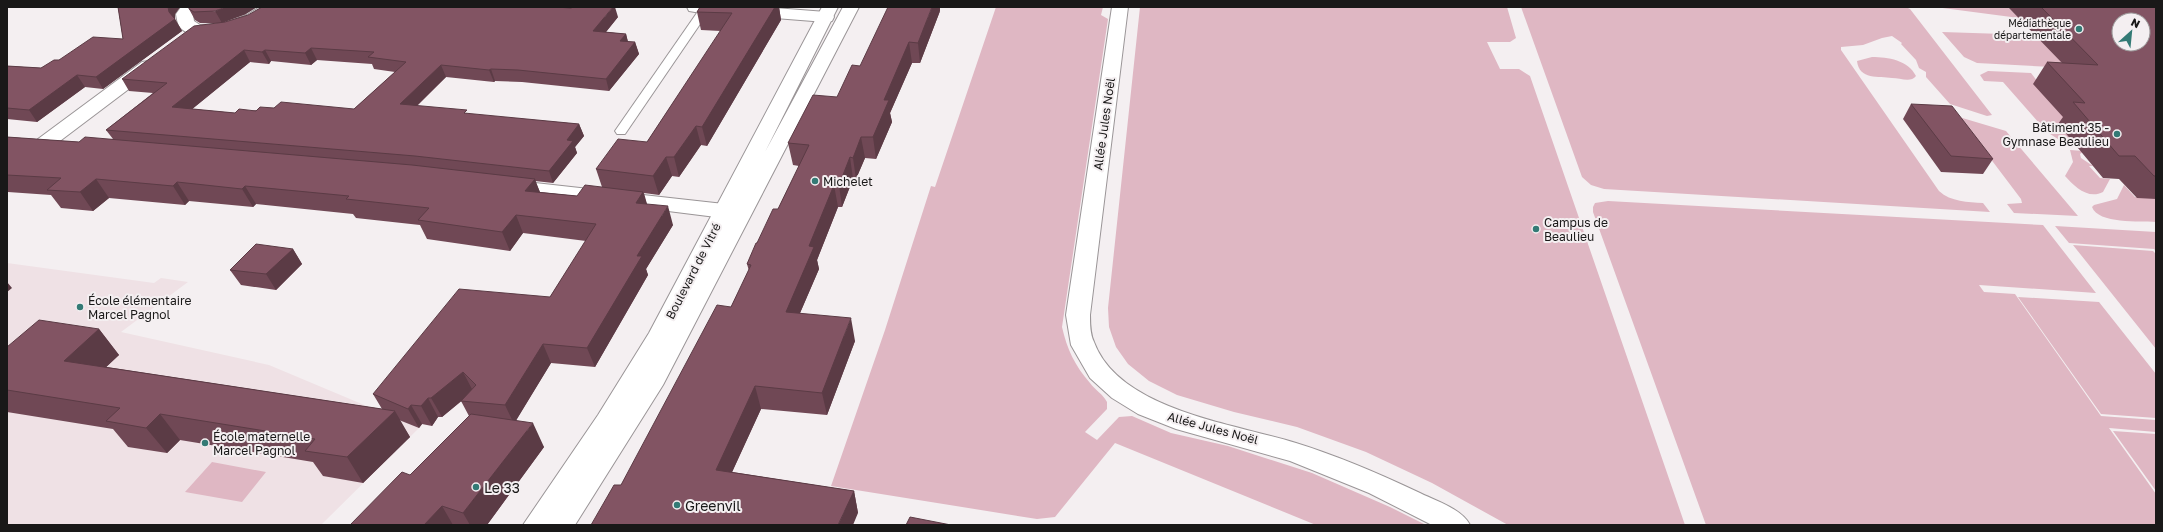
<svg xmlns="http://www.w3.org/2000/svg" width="2163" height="532" font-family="'Golos Text',sans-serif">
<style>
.built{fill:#efe1e5}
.green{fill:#dfb7c3}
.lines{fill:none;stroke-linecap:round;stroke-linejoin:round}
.lane-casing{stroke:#9a9597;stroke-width:2}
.street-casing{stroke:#9a9597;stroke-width:2}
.secondary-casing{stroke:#9a9597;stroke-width:2}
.lane{fill:#fff;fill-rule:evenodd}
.street{fill:#fff;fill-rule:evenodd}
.secondary{fill:#fff;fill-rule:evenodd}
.wall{fill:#704855;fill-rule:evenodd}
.shaded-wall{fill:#5b3b45}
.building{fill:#825463;stroke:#5b3b45;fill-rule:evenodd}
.poi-dot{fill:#337a75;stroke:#f4eff1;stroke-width:1.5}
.labels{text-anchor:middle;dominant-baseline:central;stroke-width:4;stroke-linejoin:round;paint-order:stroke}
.far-poi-label{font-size:10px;fill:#191818;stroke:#f4eff1;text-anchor:end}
.street-label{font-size:12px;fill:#191818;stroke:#f4eff1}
.poi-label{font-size:12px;fill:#191818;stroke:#f4eff1;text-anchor:start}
.near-poi-label{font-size:14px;fill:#191818;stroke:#f4eff1;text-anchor:start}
</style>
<rect width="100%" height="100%" fill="#f4eff1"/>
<!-- built -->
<path class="built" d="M7,263L154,283L161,278L188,282L121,332L269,365L419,428L321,525H7Z"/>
<!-- green -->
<path class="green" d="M996,7H1103L1101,15L1108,19L1062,327C1067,349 1075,366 1090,383C1095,390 1103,394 1107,402V409L1085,432L1097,440L1119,417L1132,416L1171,433L1228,446L1312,473L1390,507L1426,525H1316L1115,443L1055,517L1037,519L831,486L885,330L931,186L935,187Z
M1140,7H1507L1516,38L1510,42H1487L1500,69H1519L1530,76L1685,525H1508L1432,483L1366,452L1297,427L1234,412L1177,395L1149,381L1128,364L1116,347L1109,327L1108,308Z
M1521,7H1906L1910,9L1992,115L1987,116L1950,104L1926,77V72L1919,68L1916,60L1901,44L1902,43L1892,36L1882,38L1863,45L1841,47V50L1939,191C1951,202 1968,202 1983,203L1990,212L1604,189L1591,185L1582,177Z
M1935,7H2008L2019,18Z
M1942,32L2036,35L2148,72L1977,63L1964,57Z
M1872,57C1888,57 1908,60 1916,76C1911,83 1900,78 1892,78C1879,76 1859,80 1857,61Z
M1988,71L2031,73L2070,125L2073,142L2061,141L2047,132L2003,82L1984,81L1980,75Z
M1959,117L2006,131L2078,216L2014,213L2007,204L2022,203L2021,199Z
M2070,150L2084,151L2080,154L2081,158L2093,166H2089L2100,178L2110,179L2103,192C2088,200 2074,186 2065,176L2073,162Z
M2124,185L2135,197L2156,198V222C2140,221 2098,224 2092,207L2094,205L2117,199Z
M1608,201L2043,225L2096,293L1979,285L1984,292L2015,294L2101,416L2156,420V432L2109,428L2156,494V525H1706L1593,212V207L1595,203Z
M2055,226L2156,232V251L2154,249L2069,243Z
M2073,245L2153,251L2156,254V349Z
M2018,297L2099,302L2156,374V418L2101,414Z
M2113,431L2156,434V491Z
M212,462L266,472L242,502L185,492Z"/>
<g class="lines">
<!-- lane casing -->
<g class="lane-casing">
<path id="lane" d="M701,7L711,8L625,134H617L615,131Z"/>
</g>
<!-- street casing -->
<g class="street-casing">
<path id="street" d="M181,7H198L193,15L194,21L200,25L222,24L247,15L260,7H279C266,27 208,43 186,32C178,28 177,21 176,14Z
M687,7H761L826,12L832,13L834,17L832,21L826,22L695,12L689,11Z
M1112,7H1128L1090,315C1090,324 1090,334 1094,342C1119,410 1235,424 1296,443C1338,456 1380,474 1420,493C1436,501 1462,509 1470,525H1432L1369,493L1290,461L1176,429L1138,414L1112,398L1090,378L1071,345L1066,315Z
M148,61L154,62L157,66L154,70L52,147L45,149L38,147L35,143L38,139L142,62Z
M508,180L724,204L731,206L734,211L731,216L724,218L501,190L498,186L501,182Z"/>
</g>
<!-- secondary casing -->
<g class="secondary-casing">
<path id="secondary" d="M822,7H838L765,152L843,7H859L663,385L575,525H523L598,415L649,333Z"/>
</g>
<!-- lane -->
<use href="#lane" class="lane"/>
<!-- street -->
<use href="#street" class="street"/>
<!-- secondary -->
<use href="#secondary" class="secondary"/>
</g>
<!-- wall -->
<path class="wall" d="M118,7H180L175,14V19L182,31L103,89L85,87L37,122L7,119V66L41,68L59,60L123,39Z
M700,7H788V8L779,7L781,20L707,146L701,145L679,177L672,176L659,195L644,193L647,204L673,225L646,269L648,275L595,367L551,363L516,420L544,447L487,525H350L410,475L469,416L461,401L464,399L442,417H438L432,426L422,424L419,428L399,420L410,437L363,483L323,476L313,462L180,440L167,453L128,447L113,429L7,412V347L99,329L119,355L106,367L382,409L373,394L550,297L586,241L523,233L510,251L427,239L420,225L356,218L353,214L256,204L253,207L189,201L185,205L109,198L93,211L61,208L51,195L8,192L7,193V137L79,142L113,139L106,130L153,93L129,91L122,79L219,23H200L195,20L189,9L246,14L223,22L618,17L606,32L626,34L628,42H635L639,54L609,91L522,82L495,81L494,82L446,77L417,106L468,114L579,124L584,136L575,147L577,153L553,183L535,181L540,192L577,196L602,187L596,169L647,142L721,31L701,30L697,12ZM317,60L372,64L374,69L395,72L354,109L274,108L235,113L192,109L250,62L269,64L271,61L311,65Z
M2008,7H2156V199L2137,198L2119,179L2103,178L2058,124L2063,117L2033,84L2047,62L2062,63Z
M940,11L920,63H912L890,113L892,122L876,159L865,158L856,179H853L842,207H838L817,260L819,269L800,313L855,341L827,415L761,409L732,472L854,491L858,513L621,485L731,307L749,271L747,264L757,243L778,209L799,166L793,165L788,143L837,97L860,66Z
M1911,104L1993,159L1983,174L1941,172L1903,119Z
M293,249L302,264L276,290L241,285L230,270Z"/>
<!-- shaded-wall -->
<path class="shaded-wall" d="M168,7H180L175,14V19L182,31L103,89L96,77L169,12Z
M226,7H257L246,14L222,23L215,11Z
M613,7H615L618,17L597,43L593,31Z
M775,7H779L781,20L707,146L702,127Z
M932,7H940V11L920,63L918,43Z
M626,34L629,46L620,41Z
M635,42L639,54L609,91L606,79Z
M909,42L912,63L890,113L892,122L876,159L873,137L884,100Z
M311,48L317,60L311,65L305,53Z
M244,50L250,62L180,119L172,107Z
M265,50L271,61L269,64L262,52Z
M441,65L446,77L406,116L400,104Z
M491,69L495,81L494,82L489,70Z
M77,75L85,87L37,122L29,110Z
M579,124L584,136L575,147L577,153L553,183L549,171L567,140Z
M696,126L701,145L679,177L674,157Z
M861,137L865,158L856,179L853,158Z
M666,157L672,176L659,195L653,176Z
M850,157L853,179L842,207L839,185Z
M96,179L109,198L93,211L80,192Z
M535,179L542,198L525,191Z
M177,182L189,201L185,205L173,186Z
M834,185L838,207L817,260L819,269L791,334L786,312L809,246Z
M245,186L256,204L253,207L242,189Z
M643,192L649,211L636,203Z
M668,206L673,225L646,269L648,275L595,367L587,348L637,256Z
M516,215L523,233L510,251L502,232Z
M293,249L302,264L276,290L266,274Z
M7,282L12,288L7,292Z
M851,318L855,341L827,415L822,393Z
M99,329L119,355L86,386L64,361Z
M543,344L551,363L514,424L505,405Z
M463,372L473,391L442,417L431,398Z
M755,386L761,409L723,492L716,470Z
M428,398L438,417L432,426L421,406Z
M411,405L422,424L419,428L408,409Z
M395,411L410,437L363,483L347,457Z
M160,414L180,440L167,453L146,428Z
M533,423L544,447L487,525H470L463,513Z
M854,491L858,513L853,525H838Z
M442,506L453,525H424Z"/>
<!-- building -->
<path class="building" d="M118,7H168L169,12L175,19L96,77L77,75L29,110L7,108V66L41,68L54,60H59L93,37L123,39Z
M189,7H226L215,11L194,12L189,9Z
M262,7H555L571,8L573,7H613L593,31L626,34L620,41L635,42L606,79L518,70L491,69L489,70L441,65L400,104L467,110L464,113L579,124L567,140L573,141L549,171L415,156L106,130L167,83L122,79L194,26L225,22L248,15ZM311,48L374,52L368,57L406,62L354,109L281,102L274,108L260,107L256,111L239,109L235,113L172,107L244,50L262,52L265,50L305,53Z
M700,7H775L702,127L696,126L674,157H666L653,176L596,169L618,139L647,142L732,13L697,12Z
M888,7H932L918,43L909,42L884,100H889L873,137H861L853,158L850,157L839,185H834L809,246L814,247L786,312L851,318L822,393L755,386L716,470L854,491L838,525H591L614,485H621L717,305L731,307L751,265L747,264L756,243H757L773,209H778L809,145L788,143L813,95L837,97L852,65L860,66Z
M2041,7H2156V176H2154L2135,156H2119L2073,102L2085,103L2047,62L2098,65ZM2119,20H2143V44H2119Z
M1911,104L1952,106L1993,159L1951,156Z
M7,137L79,142L85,137L412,165L535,179L525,191L577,196L585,185L643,192L636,203L668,206L637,256H642L587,348L543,344L505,405L461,401L476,385L463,372L431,398H428L421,406L411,405L408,409L373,394L459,289L550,297L596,224L516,215L502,232L418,220L429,208L346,199L349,196L245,186L242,189L177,182L173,186L96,179L80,192L47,190L61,178L7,175Z
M256,244L293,249L266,274L230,270Z
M39,320L99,329L64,361L395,411L347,457L305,451L315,439L160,414L146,428L106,421L120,408L7,390V347Z
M471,414L533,423L463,513L442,506L424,525H350L402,472L410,475Z
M910,517L951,525H906Z"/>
<!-- markers -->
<g class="poi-dot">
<circle cx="2079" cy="29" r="4"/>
<circle cx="2117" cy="134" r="4"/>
<circle cx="815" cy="181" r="4"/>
<circle cx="1536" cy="229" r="4"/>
<circle cx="80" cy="307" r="4"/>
<circle cx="205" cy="443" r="4"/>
<circle cx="476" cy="487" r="4"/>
<circle cx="677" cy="505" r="4"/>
</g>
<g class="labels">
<!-- far-poi labels -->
<g class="far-poi-label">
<text x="2071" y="23">Médiathèque<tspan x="2071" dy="12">départementale</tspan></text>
</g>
<!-- street labels -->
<g class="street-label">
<text transform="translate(1104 124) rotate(-82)">Allée Jules Noël</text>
<text transform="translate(693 271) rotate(-63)">Boulevard de Vitré</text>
<text transform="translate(1213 428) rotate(15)">Allée Jules Noël</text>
</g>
<!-- poi labels -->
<g class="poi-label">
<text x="2109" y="127" text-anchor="end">Bâtiment 35 -<tspan x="2109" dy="14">Gymnase Beaulieu</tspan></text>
<text x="823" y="181">Michelet</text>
<text x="1544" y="222">Campus de<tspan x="1544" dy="14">Beaulieu</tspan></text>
<text x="88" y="300">École élémentaire<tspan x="88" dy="14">Marcel Pagnol</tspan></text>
<text x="213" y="436">École maternelle<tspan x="213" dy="14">Marcel Pagnol</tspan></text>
</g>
<!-- near-poi labels -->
<g class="near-poi-label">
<text x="484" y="487">Le 33</text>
<text x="685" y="505">Greenvil</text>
</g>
</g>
<!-- border -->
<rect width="2163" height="532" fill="none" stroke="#191818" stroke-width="16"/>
<!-- north arrow -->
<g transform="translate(2131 32) rotate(27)"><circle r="19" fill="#f4eff1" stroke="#9c999a"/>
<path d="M0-3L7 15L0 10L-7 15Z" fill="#337a75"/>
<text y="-6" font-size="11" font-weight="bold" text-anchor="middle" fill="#191818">N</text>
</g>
</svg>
